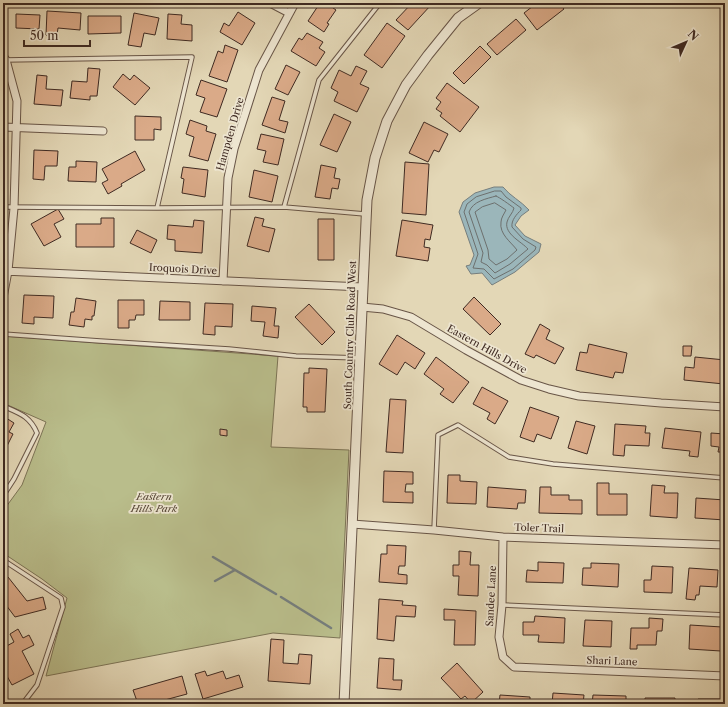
<svg xmlns="http://www.w3.org/2000/svg" width="728" height="707" font-family="'Libre Caslon Text',serif">
<style>
.green{fill:#b9bd8b;stroke:#7c7456}
.water{fill:#9bb6ba;stroke:#767e7d}
.lines{fill:none;stroke-linecap:round;stroke-linejoin:round}
.shore{stroke:#6d706e;stroke-width:1}
.stream{stroke:#767e7d;stroke-width:2.5}
.building{fill:#daaa88;stroke:#3f2a22}
.service-casing{stroke:#685547;stroke-width:5.5}
.minor-casing{stroke:#685547;stroke-width:9}
.tertiary-casing{stroke:#685547;stroke-width:11}
.service{stroke:#ede5d0;stroke-width:3.5}
.minor{stroke:#ede5d0;stroke-width:7}
.tertiary{stroke:#ede5d0;stroke-width:9}
.labels{text-anchor:middle;dominant-baseline:central;stroke-width:3.5;stroke-linejoin:round;paint-order:stroke}
.street-label{font-size:10px;fill:#3f2a22;stroke:#ede5d0}
.park-label{font-size:10px;font-style:italic;fill:#574737;stroke:#ede5d0}
</style>
<rect width="100%" height="100%" fill="#e3d7b6"/>
<filter id="stains"><feTurbulence type="fractalNoise" baseFrequency=".005" numOctaves="4"/><feColorMatrix values="0 0 0 0 .2 0 0 0 0 .09 0 0 0 0 .02 0 0 0 .5 -.17"/></filter>
<radialGradient id="worn" r=".72"><stop offset=".6" stop-color="#630" stop-opacity="0"/><stop offset="1" stop-color="#630" stop-opacity=".3"/></radialGradient>
<!-- green -->
<path class="green" d="M3,336L278,356L271,447L349,450L340,638L273,633L46,676L67,598L42,579L3,553V511L22,485L46,422L3,403Z"/>
<!-- water -->
<path class="water" d="M494,187H503C510,196 521,201 529,210L521,216L515,225L525,236L541,244L539,252L515,272L492,285L482,273L471,274L466,266L470,265L474,255L459,212L463,202L475,193Z"/>
<g class="lines">
<!-- shore -->
<path class="shore" d="M495,191H501L506,197L521,208V210C517,214 511,220 512,227L523,239L536,247L535,250L513,269L494,279L484,269L473,268L478,254L464,212L467,204L476,197Z
M496,196C499,197 510,205 514,208C513,213 508,217 507,222C504,234 522,242 528,249L510,264L495,273L487,265L481,262L483,253L469,212C473,201 486,199 496,196Z
M495,203L506,210C504,214 501,218 501,222C499,234 511,242 517,250L507,259L496,265L489,259L488,250L475,212L482,207Z"/>
<!-- stream -->
<path class="stream" d="M213,557L276,594
M215,581L235,570
M281,597L331,628"/>
</g>
<!-- building -->
<path class="building" d="M320,3H326L336,10L327,23L329,24L324,32L308,21Z
M412,3H430L431,5L408,30L396,20Z
M537,3H544L546,6L549,3H559L564,9L537,30L524,13Z
M47,11L81,13L80,30L58,28L57,35H46Z
M238,12L255,23L242,45L220,32L224,23L229,26Z
M134,13L159,18L155,35L144,33L141,47L128,45Z
M16,14L40,15L39,29L16,28Z
M168,14L182,15L181,24L192,25V41L167,39Z
M88,16H121V33L88,34Z
M516,19L526,30L497,55L487,44Z
M387,23L405,36L382,68L364,55Z
M307,33L323,42L319,48L325,52L316,66L291,51L299,38L302,40Z
M225,45L238,50L227,82L209,76L218,51L223,53Z
M480,46L491,57L464,84L453,73Z
M286,65L300,72L288,95L275,89Z
M356,66L367,71L360,84L369,88L357,112L334,101L338,92L331,88L339,70L351,76Z
M88,68L100,69L97,96H90V100L70,98L72,81L87,82Z
M123,74L130,80L134,75L150,88L135,105L113,87Z
M37,75L47,76L46,89L63,90L61,106L34,104Z
M201,80L227,89L217,117L200,112L205,98L196,95Z
M447,83L479,107L460,132L440,116L442,113L436,109L441,102L436,98Z
M272,97L285,101L279,120L288,122L285,133L262,125Z
M334,114L351,122L337,152L320,145Z
M135,116L161,117V130L154,129V140H135Z
M190,120L207,126L206,131L216,134L208,161L189,156L194,137L186,134Z
M424,122L448,134L439,152L434,150L428,162L409,153Z
M261,134L284,139L278,165L263,162L266,151L257,149Z
M34,150L58,151L57,166H45L44,180L33,179Z
M135,151L145,170L121,184L122,186L108,194L102,183L108,180L102,169Z
M76,161L97,162L96,182L68,181L69,167H76Z
M405,162L429,164L426,215L402,213Z
M321,165L336,168L334,178L340,179L338,189L332,188L330,199L315,197Z
M183,167L208,170L205,197L182,193L184,179L181,178Z
M254,170L278,176L272,202L249,197Z
M58,209L64,219L54,224L61,237L44,246L31,224Z
M255,217L264,219L262,226L275,229L269,252L247,246Z
M101,218H114V247H76V224H101Z
M318,219H334V260H318Z
M194,220L204,221L202,253L175,251V240L167,239L168,225L193,227Z
M402,220L433,225L430,240L425,239L424,247L430,248L428,261L396,256Z
M137,230L157,240L151,253L130,243Z
M24,295L54,296L53,318L34,317V324L22,323Z
M474,297L501,324L490,335L463,309Z
M76,298L96,301L94,316H92V320L85,319L84,327L69,325L71,312H74Z
M118,300H144V315H136L135,320H129V328H118Z
M160,301L190,302V320H159Z
M205,303L233,304L232,327L215,326V335L203,334Z
M309,304L335,332L322,345L295,317Z
M252,306L276,308L274,326H279L278,338L263,336L265,322L251,321Z
M540,324L550,330L546,339L564,348L555,364L536,355L534,358L525,354Z
M397,335L425,353L415,369L405,362L397,375L379,364Z
M589,344L627,353L623,373L615,372L613,378L576,370L580,352L587,353Z
M683,346H692L691,356H683Z
M436,357L469,382L453,403L440,394L444,389L424,374Z
M695,357L725,360L724,384L684,380L685,367L694,368Z
M309,368L327,369L325,412H307V407H303L304,373H309Z
M482,387L508,401L495,424L487,419L490,413L473,404Z
M390,399L406,400L403,453L386,452Z
M530,407L559,417L551,439L537,434L534,442L520,437Z
M3,416L14,423L9,432L13,434L7,446L4,444L3,445Z
M576,421L595,426L587,454L568,448Z
M615,424L646,426L645,433H650L649,446L625,445L624,456L613,455Z
M665,428L701,432L698,457L689,456L690,451L662,448Z
M220,429L227,430V436L220,435Z
M711,433L725,434V452H718L719,447L711,446Z
M384,471L413,472V484H406L405,492H413V503L383,502Z
M448,475H460V481L477,482L476,504L447,503Z
M597,483H609V494H627V515H597Z
M652,485L665,486L664,493H678L677,518L650,516Z
M488,487L526,490L525,503H518L517,509L487,507Z
M540,487H551V495H569V500H582V514L539,513Z
M696,498L725,500V520L695,518Z
M387,545L406,546L405,566H399L398,574L407,575V584L379,582L381,554H387Z
M459,551L471,552L470,565H479L478,596L458,595L459,576H453V565H459Z
M538,562L564,563L563,583L526,582L527,570L538,571Z
M591,563L619,564L618,587L582,585L583,568H591Z
M652,566L673,567L672,593L644,592V580H651Z
M689,568L718,570L717,587L700,586L699,595H696L695,600L686,599Z
M8,577L27,601L43,597L46,609L15,617L3,601V581Z
M379,599L403,601L402,605L416,606L415,617L396,616L394,641L377,639Z
M444,609L476,611L475,645H454L455,620H444Z
M535,616L565,618L564,643L538,642L539,635H523V622H534Z
M649,618L663,619L662,631H657L656,645H637V649H630L631,628H649Z
M585,620L612,621L611,647L583,646Z
M690,625L722,627L721,651L689,649Z
M18,629L23,638L29,635L34,645L22,651L34,674L12,685L3,669V648L14,642L10,634Z
M271,639L284,640L283,663L298,664L299,654L312,655L310,684L268,681Z
M379,658L394,659L393,680H402L401,690L377,688Z
M457,663L483,692L471,703L465,696L461,699L441,678Z
M205,671L207,676L223,671L226,679L239,675L243,687L203,699L195,674Z
M182,676L187,694L150,704H138L133,690Z
M553,693L584,695L583,704H547H552Z
M500,695L530,697V704H499Z
M593,695L626,696V704H592Z
M645,698H675V704H645Z
M698,699H725V704H698Z"/>
<g class="lines">
<!-- service casing -->
<g class="service-casing">
<path id="service" d="M5,60L192,57L157,208
M3,207L157,208L284,207L365,214
M284,207L319,80L380,3
M3,334L100,341L229,349L296,356L359,358
M3,406C19,413 30,416 37,433L14,479L3,496
M434,530L438,435L458,425L509,457L553,464L725,478
M3,560L61,598L63,607L37,685L24,702L18,704
M502,605L725,615"/>
</g>
<!-- minor casing -->
<g class="minor-casing">
<path id="minor" d="M270,3L289,13
M3,56L6,60L17,101L14,208L8,271L3,298
M3,127L103,131
M3,271L363,287
M223,281L228,178L234,149L259,70L295,3
M362,307L383,309L411,317L466,350L521,380L549,389L579,396L661,403L725,407
M352,524L434,530L503,537L725,545
M503,537L502,605L499,637L503,657L514,667L725,676"/>
</g>
<!-- tertiary casing -->
<g class="tertiary-casing">
<path id="tertiary" d="M344,704L367,200L375,158L387,121L406,85L428,55L458,18L479,3"/>
</g>
<!-- service -->
<use href="#service" class="service"/>
<!-- minor -->
<use href="#minor" class="minor"/>
<!-- tertiary -->
<use href="#tertiary" class="tertiary"/>
</g>
<g class="labels">
<!-- street labels -->
<g class="street-label">
<text transform="translate(230 134) rotate(-74)">Hampden Drive</text>
<text transform="translate(183 269) rotate(3)">Iroquois Drive</text>
<text transform="translate(350 335) rotate(-88)">South Country Club Road West</text>
<text transform="translate(487 349) rotate(29)">Eastern Hills Drive</text>
<text transform="translate(539 528) rotate(2)">Toler Trail</text>
<text transform="translate(491 596) rotate(-87)">Sandee Lane</text>
<text transform="translate(612 661) rotate(2)">Shari Lane</text>
</g>
<!-- park labels -->
<g class="park-label">
<text x="154" y="496">Eastern<tspan x="154" dy="12">Hills Park</tspan></text>
</g>
</g>
<!-- margin -->
<rect width="728" height="707" fill="none" stroke="#e3d7b6" stroke-width="16"/>
<rect x="4" y="4" width="720" height="699" fill="none" stroke="#3f2a22" stroke-width="2"/>
<rect x="8" y="8" width="712" height="691" fill="none" stroke="#3f2a22"/>
<!-- north arrow -->
<g transform="translate(686 42) rotate(46)" stroke="#ede5d0" stroke-width="3" paint-order="stroke">
<path d="M0-3L7 15L0 10L-7 15Z" fill="#3f2a22"/>
<text y="-6" font-size="11" font-weight="bold" text-anchor="middle" fill="#3f2a22">N</text>
</g>
<!-- scale -->
<path d="M24 40v6h66v-6" fill="none" stroke="#3f2a22" stroke-width="2"/>
<text x="30" y="40" font-size="12" fill="#3f2a22" stroke="#ede5d0" stroke-width="3" paint-order="stroke">50 m</text>
<rect width="100%" height="100%" filter="url(#stains)"/>
<rect width="100%" height="100%" fill="url(#worn)"/>
</svg>
